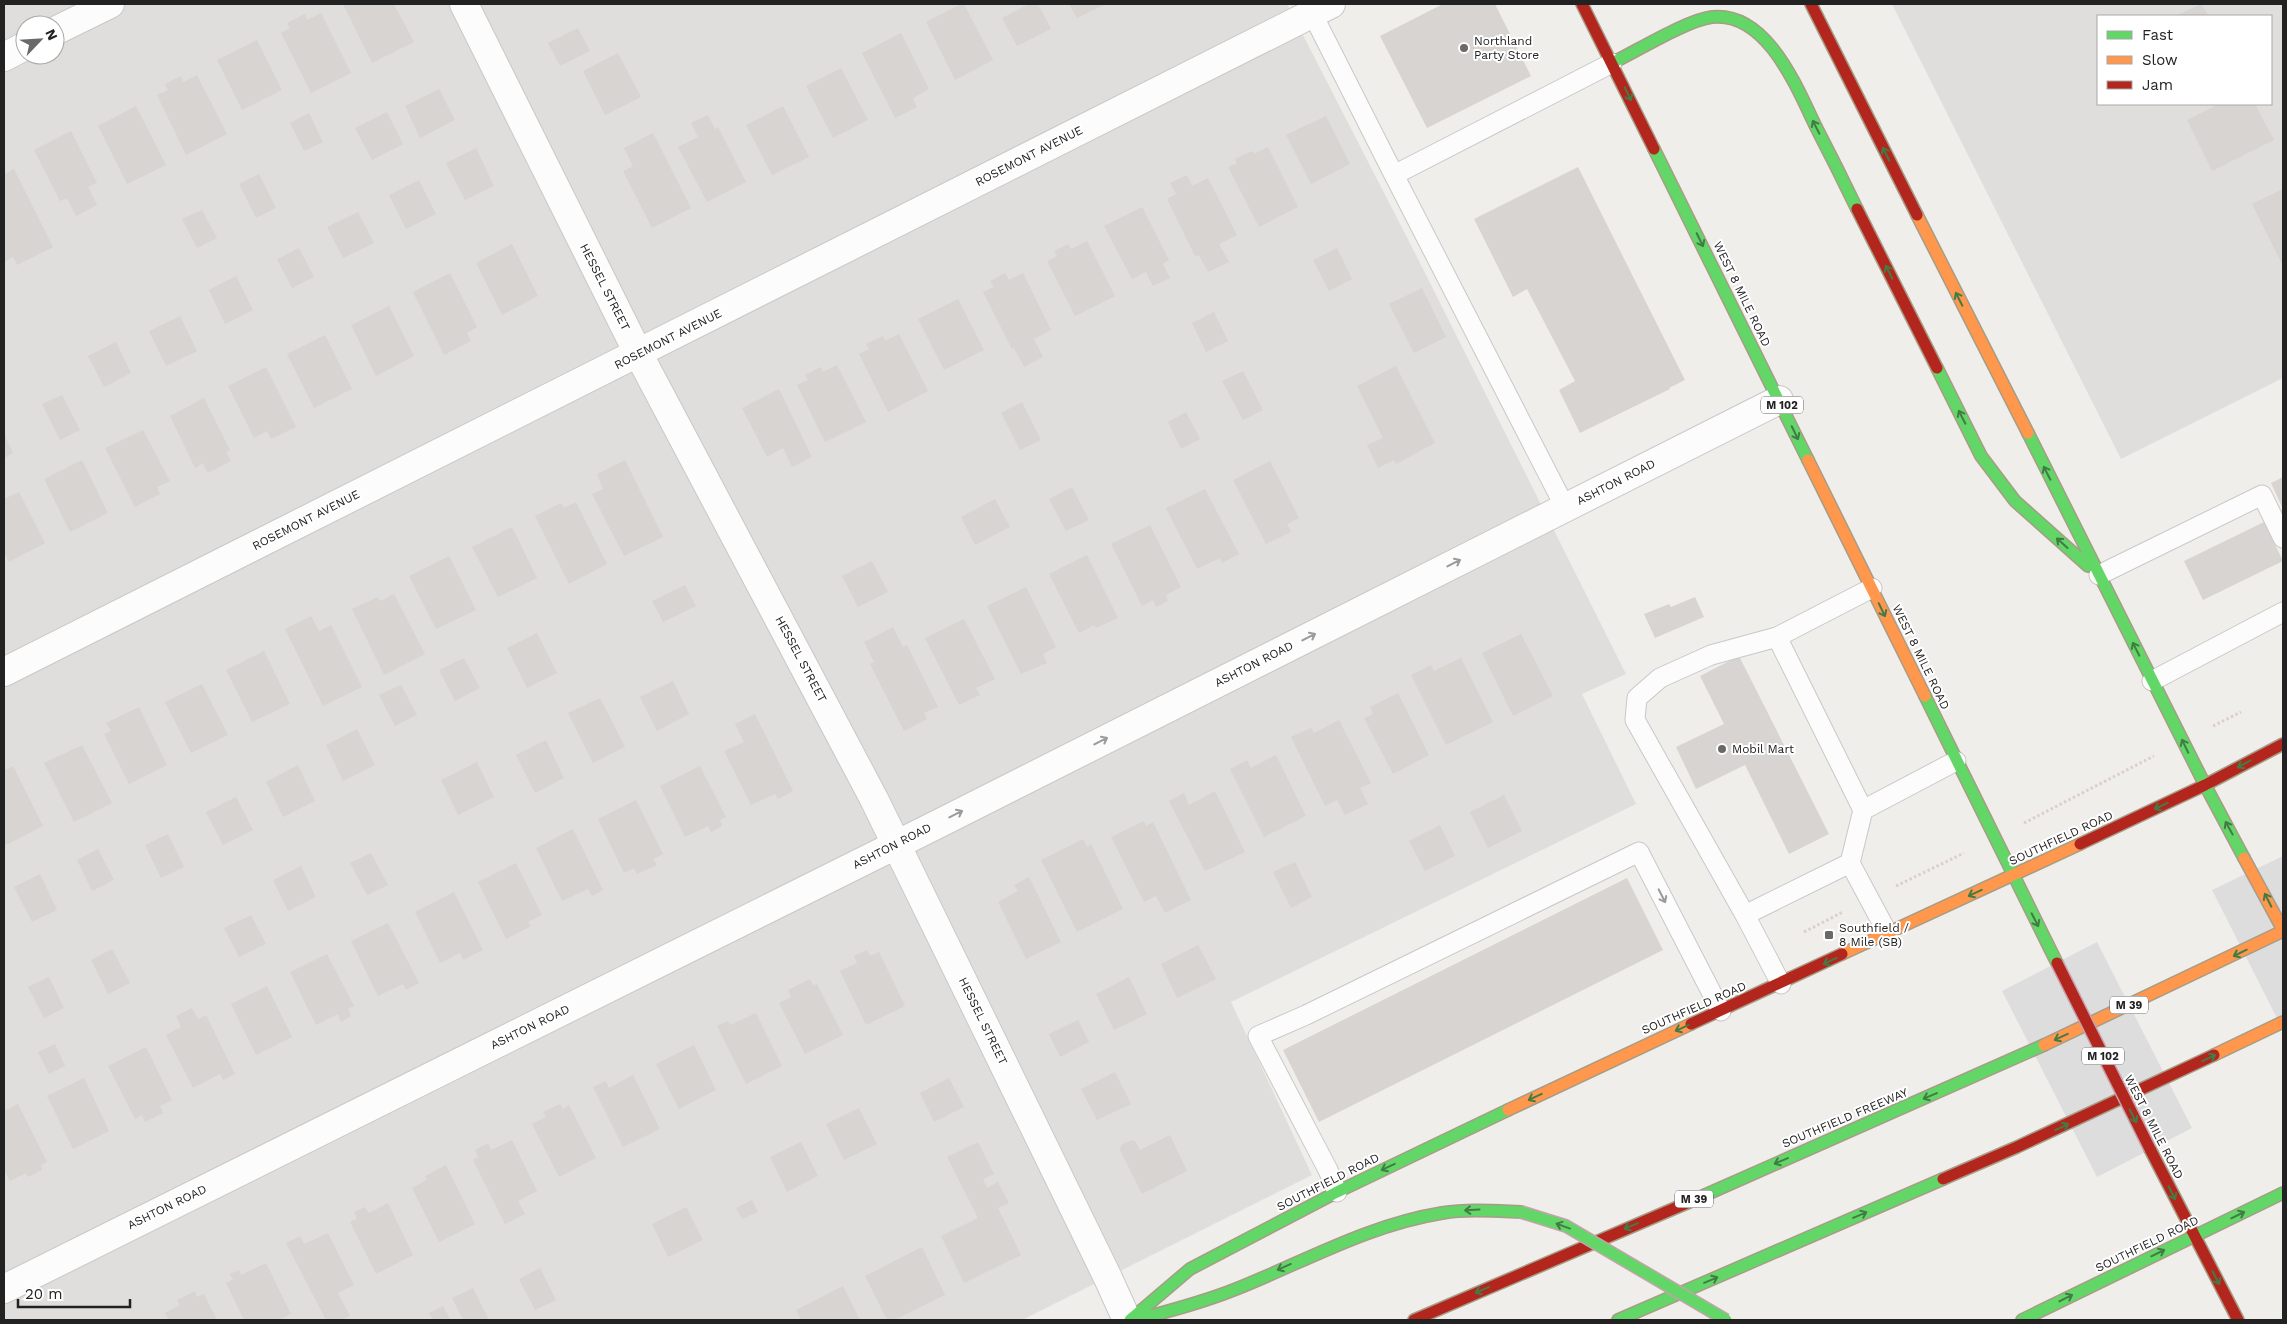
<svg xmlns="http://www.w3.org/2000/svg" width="2287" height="1324" font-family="'Work Sans',sans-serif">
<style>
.residential{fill:#dfdedc;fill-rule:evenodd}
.pier{fill:#dedddd}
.building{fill:#d7d4d2}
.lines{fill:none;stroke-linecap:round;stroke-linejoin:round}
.lane-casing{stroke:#c9c8c7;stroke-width:21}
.street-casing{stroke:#c9c8c7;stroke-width:30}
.fast-casing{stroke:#a79c86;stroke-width:14}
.slow-casing{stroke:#a79c86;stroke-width:14}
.jam-casing{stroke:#a79c86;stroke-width:14}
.path{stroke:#dccecd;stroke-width:3;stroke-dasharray:2.5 2.5;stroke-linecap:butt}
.lane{stroke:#fdfcfc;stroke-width:19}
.street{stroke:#fdfcfc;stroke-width:28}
.fast{stroke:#63d668;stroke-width:11}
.slow{stroke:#ff974d;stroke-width:11}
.jam{stroke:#b3261e;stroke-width:11}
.fast-bridge-casing{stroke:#c5a2ac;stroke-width:14;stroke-linecap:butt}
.jam-bridge-casing{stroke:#c5a2ac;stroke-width:14;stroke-linecap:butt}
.fast-bridge{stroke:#63d668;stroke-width:11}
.jam-bridge{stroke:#b3261e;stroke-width:11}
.oneway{stroke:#427c45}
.oneway2{stroke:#9a9a9a}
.poi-dot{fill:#6a6968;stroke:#fff;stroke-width:2}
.labels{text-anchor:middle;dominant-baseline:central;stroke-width:4;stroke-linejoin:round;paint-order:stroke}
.shield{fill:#fff;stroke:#646464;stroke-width:1}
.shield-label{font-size:11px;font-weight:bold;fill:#222}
.poi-label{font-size:12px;fill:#222;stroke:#fff;text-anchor:start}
.street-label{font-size:12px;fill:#222;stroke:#fff}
</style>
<rect width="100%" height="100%" fill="#f0eeeb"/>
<!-- residential -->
<path class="residential" d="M4,4H1287L1417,257L1626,674L1582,694L1636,804L1231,1002L1312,1175L1022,1320H4ZM25,25H55V55H25Z
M1892,4H2283V378L2121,459ZM2098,16H2271V104H2098Z"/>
<!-- pier -->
<path class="pier" d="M2283,856V1030L2212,890Z
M2097,942L2192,1128L2097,1177L2002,991Z"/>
<!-- building -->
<path class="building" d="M343,4H394L414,42L372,63Z
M961,4H964L993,60L955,80L926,22Z
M1029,4H1038L1051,29L1017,46L1002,18Z
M1069,4H1106L1077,18Z
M1443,4H1495L1531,76L1427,128L1380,36Z
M2201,4L2209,16H2176Z
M321,13L351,73L311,93L281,33L290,28L287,23L305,14L307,20Z
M578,28L590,51L560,66L548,43Z
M901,33L929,89L913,98L917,107L895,118L862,53Z
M257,40L282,90L242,110L217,60Z
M618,53L641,97L605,115L583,71Z
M841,68L868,120L833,138L806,86Z
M197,75L227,134L186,155L157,95L168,90L165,84L181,76L183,82Z
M439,89L455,120L420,138L405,106Z
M2219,104H2255L2274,140L2212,171L2187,120Z
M136,106L166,165L127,184L98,126Z
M783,106L809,157L772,175L746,125Z
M387,112L403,144L372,160L355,128Z
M309,113L323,142L304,151L290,123Z
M708,115L715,129L718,127L746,182L707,202L678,147L698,137L691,123Z
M1326,116L1350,164L1311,184L1286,135Z
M71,131L97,183L88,187L97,205L76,216L67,198L60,201L34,150Z
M653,133L691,208L652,228L623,171L633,166L624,148Z
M1268,147L1298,207L1259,227L1228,167L1237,163L1235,159L1252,151L1254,154Z
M476,148L494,186L465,200L446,163Z
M1578,167L1685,380L1669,388L1670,389L1580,433L1559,390L1575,381L1527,289L1513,297L1474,219Z
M14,169L53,247L17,265L13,257L4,262V174Z
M259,174L276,208L256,218L239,184Z
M1187,175L1192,186L1208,178L1237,235L1219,244L1229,262L1208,272L1199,255L1195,256L1167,199L1176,194L1170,183Z
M419,180L436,214L406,229L389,195Z
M2283,189V266L2252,204Z
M1142,207L1169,260L1163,264L1170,278L1153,286L1146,272L1132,279L1104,226Z
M202,210L217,238L197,248L182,219Z
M358,212L374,243L343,258L327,227Z
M1087,241L1115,296L1075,316L1047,261L1057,256L1054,251L1068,244L1071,249Z
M512,244L538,296L502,315L476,263Z
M299,248L314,277L292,288L277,259Z
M1337,248L1352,279L1329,291L1313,260Z
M450,273L477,327L467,333L471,341L444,355L413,292Z
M1005,273L1009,280L1023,273L1051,330L1034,339L1043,357L1024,367L1014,348L1012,349L983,292L994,287L990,281Z
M236,276L253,310L225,324L209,290Z
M1422,288L1446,337L1414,353L1389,304Z
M958,299L984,350L944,370L918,319Z
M389,306L414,356L376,376L351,325Z
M1214,312L1228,341L1206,352L1192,323Z
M180,316L197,351L166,366L149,331Z
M899,334L928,391L888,412L859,354L869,349L866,344L883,336L885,341Z
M325,335L352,389L314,408L287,354Z
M116,342L131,373L104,387L88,356Z
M837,365L866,422L825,442L797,385L808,380L805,375L821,367L823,372Z
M1396,366L1435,443L1396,464L1394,460L1378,468L1367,445L1383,438L1357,386Z
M266,367L296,427L271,439L267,431L254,438L228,386Z
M1243,371L1263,410L1243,420L1222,381Z
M779,389L812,457L792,467L783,448L767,457L742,408Z
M62,395L80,430L60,440L42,404Z
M204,398L230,450L226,452L231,461L208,473L203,463L195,468L170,416Z
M1022,402L1041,440L1020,450L1001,413Z
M1186,412L1200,439L1181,449L1168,422Z
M143,430L170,481L157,487L160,494L135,507L105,448Z
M4,434L13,453L4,458Z
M82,460L108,513L70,532L44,479Z
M625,460L663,537L624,556L592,494L603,489L597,474Z
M1270,461L1299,518L1287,524L1291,532L1266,544L1233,480Z
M2283,477V509L2271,483Z
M1072,487L1089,520L1066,531L1049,499Z
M1205,489L1239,554L1222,563L1220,558L1197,569L1166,508Z
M19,492L45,543L9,562L4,552V499Z
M995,499L1010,527L975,545L961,517Z
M576,502L607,564L569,584L535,516L561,503L564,508Z
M2264,522L2283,561L2203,600L2184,561Z
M1150,525L1181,587L1166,595L1168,601L1156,607L1153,600L1142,606L1111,544Z
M512,527L537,578L498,597L472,547Z
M1087,555L1118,618L1096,628L1094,625L1079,633L1049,574Z
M449,556L476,610L436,629L409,576Z
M872,561L888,592L858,607L842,576Z
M685,585L696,606L663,622L652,601Z
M1026,587L1056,647L1043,654L1047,663L1021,674L987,606Z
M394,594L425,654L384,675L352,609L378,597L380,601Z
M1695,597L1704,617L1655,638L1644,614L1669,604L1671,607Z
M311,616L319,631L331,625L362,687L323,706L285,629Z
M964,619L995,679L976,688L980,695L959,705L925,638Z
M893,627L903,647L907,645L938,707L924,713L927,719L904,731L870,664L874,662L864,642Z
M537,633L557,673L527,688L507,648Z
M1521,634L1553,696L1513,716L1482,653Z
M264,651L290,704L252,722L226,670Z
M1739,656L1829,834L1789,854L1745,765L1696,789L1676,747L1724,724L1700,676Z
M464,658L480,688L455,701L439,670Z
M1461,658L1493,722L1446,745L1411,675L1431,665L1434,671Z
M673,681L689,714L657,731L640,697Z
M202,684L228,735L191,753L165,702Z
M401,685L417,715L395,726L379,695Z
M1398,693L1429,755L1393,774L1364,718L1373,714L1370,707Z
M600,698L625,747L593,763L568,713Z
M139,707L167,765L129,784L104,734L111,731L106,723Z
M755,714L793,791L778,799L775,794L751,805L724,751L744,742L735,724Z
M1339,720L1371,783L1360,788L1368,804L1345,815L1337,800L1325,806L1291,737L1311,728L1314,733Z
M357,729L375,765L343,781L326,745Z
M546,740L564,778L535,793L516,755Z
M82,745L112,803L74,822L44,763Z
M1276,755L1306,816L1264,837L1230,769L1247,760L1251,768Z
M477,762L494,797L458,815L441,780Z
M298,765L315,801L283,817L266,782Z
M13,766L43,826L6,845L4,841V771Z
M700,766L726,817L720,820L722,826L711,832L708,826L685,837L660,786Z
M1215,791L1245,852L1205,871L1169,801L1184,793L1189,805Z
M1504,795L1522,831L1488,848L1470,812Z
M236,797L253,830L223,845L206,812Z
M636,800L663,854L653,859L657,865L637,874L634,868L624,873L598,819Z
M1144,821L1146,826L1153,822L1191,900L1165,913L1156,896L1144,902L1111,837Z
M1440,825L1455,856L1425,871L1409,841Z
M573,829L603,890L592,896L588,889L562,901L536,848Z
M168,834L184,867L161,878L145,845Z
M1083,839L1087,847L1091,844L1123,909L1077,932L1041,860Z
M98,849L114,880L92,891L77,860Z
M371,853L388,885L367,895L350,863Z
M1295,862L1312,897L1291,908L1273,872Z
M516,863L542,915L528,922L531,926L506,939L478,882Z
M301,866L316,897L288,911L273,880Z
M40,874L57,910L32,922L14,887Z
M1029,877L1061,942L1026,959L998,902L1018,891L1014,885Z
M1627,878L1663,950L1319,1122L1283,1050Z
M454,892L483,950L463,960L460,953L440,963L415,912Z
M251,915L266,944L239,957L224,928Z
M388,923L419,983L406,990L403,984L378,996L351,941Z
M1198,945L1216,979L1177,998L1161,964Z
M112,949L130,983L108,994L91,960Z
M867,950L870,956L879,952L905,1006L866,1025L840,971L857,963L854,956Z
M327,954L354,1006L348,1009L351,1016L341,1022L338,1014L316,1025L290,972Z
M49,977L64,1008L44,1018L28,987Z
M1129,977L1147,1014L1114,1030L1096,994Z
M810,979L813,985L817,984L843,1035L805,1054L779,1003L791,997L788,990Z
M267,986L292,1037L256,1055L231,1004Z
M192,1008L198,1019L206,1015L235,1074L223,1080L220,1074L193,1088L166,1035L181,1027L176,1016Z
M756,1013L782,1066L746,1084L717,1026L728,1021L730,1025Z
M1078,1020L1089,1042L1060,1057L1049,1034Z
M55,1044L65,1066L49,1074L38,1052Z
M694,1045L716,1090L679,1109L656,1064Z
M146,1047L172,1100L160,1106L163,1113L145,1122L142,1115L135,1119L108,1066Z
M1115,1072L1131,1104L1097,1120L1081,1089Z
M633,1075L660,1129L623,1147L593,1087L606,1081L609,1088Z
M84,1078L109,1131L73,1149L47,1096Z
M949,1078L964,1107L934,1122L920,1093Z
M18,1104L47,1162L41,1165L42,1170L28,1177L26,1173L10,1181L4,1169V1111Z
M560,1104L563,1109L569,1105L596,1158L559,1177L532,1124L546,1117L543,1112Z
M859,1108L877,1144L844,1160L826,1124Z
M1170,1135L1187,1171L1142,1194L1120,1150L1121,1145L1132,1140L1136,1142L1140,1150Z
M512,1140L537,1191L518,1201L525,1214L505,1224L473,1160L478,1157L475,1150L488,1143L491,1150Z
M801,1142L818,1176L787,1192L770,1157Z
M978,1142L994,1174L983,1179L987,1188L998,1182L1009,1203L998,1208L1021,1255L964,1283L941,1236L978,1218L947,1157Z
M446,1165L475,1224L439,1242L412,1188L427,1180L425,1176Z
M752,1200L758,1212L742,1219L736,1208Z
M388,1203L413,1255L376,1274L350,1222L357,1219L354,1212L365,1207L369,1213Z
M686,1207L703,1240L668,1257L652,1224Z
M328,1233L354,1285L338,1293L350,1316L342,1320H326L286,1243L300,1236L304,1244Z
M922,1247L945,1295L894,1320H887L865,1276Z
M266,1263L291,1314L278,1320H244L226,1283L233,1279L230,1274L239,1270L241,1275Z
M540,1268L556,1300L535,1310L519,1279Z
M843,1286L860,1320H801L796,1310Z
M473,1288L489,1320H463L452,1298Z
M195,1291L197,1297L204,1294L217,1320H169L165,1313L180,1305L177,1300Z
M443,1306L450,1319L433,1320L429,1313Z"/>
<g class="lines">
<!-- lane casing -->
<g class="lane-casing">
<path id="lane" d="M1312,13L1394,175L1612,63
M1394,175L1565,507
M2099,575L2262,495L2283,538
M1872,588L1777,637L1863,810L1956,761
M2152,681L2283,612
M1863,810L1850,863L1888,934
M1745,915L1635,720L1637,698L1660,678L1711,655L1777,637
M1781,984L1745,915L1850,863
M1337,1192L1328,1170L1258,1036L1306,1015L1639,852L1721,1011"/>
</g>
<!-- street casing -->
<g class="street-casing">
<path id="street" d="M464,4L638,353L874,799L1108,1278L1127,1320
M55,31L110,4
M4,57L25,46
M4,672L1331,4
M4,1289L934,826L1779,400"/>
</g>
<!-- fast casing -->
<g class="fast-casing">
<path id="fast" d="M1612,63C1637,51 1687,20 1712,17C1767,11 1797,88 1816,127C1830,154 1844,182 1857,209
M1654,149L1808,460
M1937,368L1981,456L2015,501L2088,566
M2028,433L2205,785L2244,858
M1925,696L2057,963
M1687,1203L2044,1045
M1130,1320L1190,1269L1337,1192L1508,1110
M1135,1320C1169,1311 1204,1302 1236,1289C1304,1262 1368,1225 1442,1213C1468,1209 1495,1211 1521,1212
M1618,1320L1943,1179
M2022,1320L2283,1193"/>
</g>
<!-- slow casing -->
<g class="slow-casing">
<path id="slow" d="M1917,215L2028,433
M1808,460L1925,696
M2244,858L2283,930
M1842,954L2080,844
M2044,1045L2283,931
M2214,1055L2283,1022
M1508,1110L1691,1024"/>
</g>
<!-- jam casing -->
<g class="jam-casing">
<path id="jam" d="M1582,4L1654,149
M1811,4L1917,215
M1857,209L1937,368
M2080,844L2205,785L2283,744
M1691,1024L1842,954
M2150,1149L2238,1320
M1943,1179L2017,1147L2214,1055
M1414,1320L1687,1203"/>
</g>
<!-- path -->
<path class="path" d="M2213,726L2241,712
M2024,823L2154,756
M1896,886L1964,853
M1804,932L1843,912"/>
<!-- lane -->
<use href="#lane" class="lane"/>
<!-- street -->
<use href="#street" class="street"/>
<!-- fast -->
<use href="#fast" class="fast"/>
<!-- slow -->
<use href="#slow" class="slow"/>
<!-- jam -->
<use href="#jam" class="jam"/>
<!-- fast-bridge casing -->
<g class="fast-bridge-casing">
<path id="fast-bridge" d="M1521,1212L1566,1226L1726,1320"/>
</g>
<!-- jam-bridge casing -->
<g class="jam-bridge-casing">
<path id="jam-bridge" d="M2057,963L2150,1149"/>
</g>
<!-- fast-bridge -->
<use href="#fast-bridge" class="fast-bridge"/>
<!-- jam-bridge -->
<use href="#jam-bridge" class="jam-bridge"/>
</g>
<!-- one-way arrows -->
<defs><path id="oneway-shaft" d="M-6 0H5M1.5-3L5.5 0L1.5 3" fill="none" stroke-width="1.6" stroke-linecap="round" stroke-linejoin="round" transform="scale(1.25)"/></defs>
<g class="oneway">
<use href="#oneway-shaft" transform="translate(1628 94) rotate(64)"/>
<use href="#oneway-shaft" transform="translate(1816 127) rotate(-117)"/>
<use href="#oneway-shaft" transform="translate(1886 154) rotate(-117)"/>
<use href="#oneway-shaft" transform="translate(1700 240) rotate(64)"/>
<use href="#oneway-shaft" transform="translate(1889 272) rotate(-117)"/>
<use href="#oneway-shaft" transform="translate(1959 299) rotate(-117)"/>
<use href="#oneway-shaft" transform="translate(1962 417) rotate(-117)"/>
<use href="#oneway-shaft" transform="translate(1795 433) rotate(64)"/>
<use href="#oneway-shaft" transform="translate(2047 473) rotate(-117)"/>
<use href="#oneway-shaft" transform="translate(2062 543) rotate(-138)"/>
<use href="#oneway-shaft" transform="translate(1882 610) rotate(64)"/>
<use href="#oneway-shaft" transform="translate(2136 649) rotate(-117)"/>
<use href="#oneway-shaft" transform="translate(2185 746) rotate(-116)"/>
<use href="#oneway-shaft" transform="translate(2244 764) rotate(152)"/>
<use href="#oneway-shaft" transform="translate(2161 806) rotate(154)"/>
<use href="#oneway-shaft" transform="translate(2229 828) rotate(-119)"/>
<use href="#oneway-shaft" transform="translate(1975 893) rotate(155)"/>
<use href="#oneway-shaft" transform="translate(2268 900) rotate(-117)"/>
<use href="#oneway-shaft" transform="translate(2035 920) rotate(63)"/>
<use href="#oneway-shaft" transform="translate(2240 953) rotate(154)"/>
<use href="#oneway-shaft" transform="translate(1830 961) rotate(155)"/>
<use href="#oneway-shaft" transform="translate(1682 1028) rotate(156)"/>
<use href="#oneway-shaft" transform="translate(2061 1037) rotate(155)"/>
<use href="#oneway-shaft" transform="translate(2209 1058) rotate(-25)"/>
<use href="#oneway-shaft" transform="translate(1930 1096) rotate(157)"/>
<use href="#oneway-shaft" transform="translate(1535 1097) rotate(155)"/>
<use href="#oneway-shaft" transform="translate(2133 1116) rotate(63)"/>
<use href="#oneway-shaft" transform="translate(2062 1127) rotate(-25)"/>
<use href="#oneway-shaft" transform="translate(1781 1161) rotate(157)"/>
<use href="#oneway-shaft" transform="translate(1388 1167) rotate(155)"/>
<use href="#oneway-shaft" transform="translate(2172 1193) rotate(63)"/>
<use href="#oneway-shaft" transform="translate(1472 1210) rotate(177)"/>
<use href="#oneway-shaft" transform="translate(1860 1215) rotate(-23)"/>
<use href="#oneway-shaft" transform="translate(2238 1215) rotate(-26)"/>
<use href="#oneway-shaft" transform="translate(1563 1226) rotate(-160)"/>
<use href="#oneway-shaft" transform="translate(1631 1226) rotate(157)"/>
<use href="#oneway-shaft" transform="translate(2158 1253) rotate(-26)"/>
<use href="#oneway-shaft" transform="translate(1284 1267) rotate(156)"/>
<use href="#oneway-shaft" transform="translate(2216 1278) rotate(63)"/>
<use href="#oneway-shaft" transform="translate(1711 1280) rotate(-23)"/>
<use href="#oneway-shaft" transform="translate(1482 1290) rotate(157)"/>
<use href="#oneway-shaft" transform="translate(2066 1298) rotate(-27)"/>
</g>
<g class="oneway2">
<use href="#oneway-shaft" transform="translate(1454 563) rotate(-27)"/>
<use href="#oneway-shaft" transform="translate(1309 637) rotate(-27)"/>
<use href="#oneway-shaft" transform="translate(1101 741) rotate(-27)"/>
<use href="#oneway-shaft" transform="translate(956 814) rotate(-27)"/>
<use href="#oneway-shaft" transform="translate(1662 896) rotate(63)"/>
</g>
<!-- markers -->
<g class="poi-dot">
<circle cx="1464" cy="48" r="5"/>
<circle cx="1722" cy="749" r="5"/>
<rect x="1824" y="930" width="10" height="10" rx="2.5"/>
</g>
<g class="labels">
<!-- shield labels -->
<g class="shield">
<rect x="1761" y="396.5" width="42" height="17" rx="4"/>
<rect x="2110" y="996.5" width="38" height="17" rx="4"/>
<rect x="2082" y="1047.5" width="42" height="17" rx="4"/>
<rect x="1675" y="1190.5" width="38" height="17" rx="4"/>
</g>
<g class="shield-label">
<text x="1782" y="405">M 102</text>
<text x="2129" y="1005">M 39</text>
<text x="2103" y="1056">M 102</text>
<text x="1694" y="1199">M 39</text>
</g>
<!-- poi labels -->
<g class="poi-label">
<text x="1474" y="41">Northland<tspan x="1474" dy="14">Party Store</tspan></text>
<text x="1732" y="749">Mobil Mart</text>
<text x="1839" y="928">Southfield /<tspan x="1839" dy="14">8 Mile (SB)</tspan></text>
</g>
<!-- street labels -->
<g class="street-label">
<text transform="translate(1029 156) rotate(-27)">ROSEMONT AVENUE</text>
<text transform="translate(605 287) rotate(63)">HESSEL STREET</text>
<text transform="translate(1742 294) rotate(64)">WEST 8 MILE ROAD</text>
<text transform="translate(668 339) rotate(-27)">ROSEMONT AVENUE</text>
<text transform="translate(1616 482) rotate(-27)">ASHTON ROAD</text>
<text transform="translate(306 520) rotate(-27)">ROSEMONT AVENUE</text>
<text transform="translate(1921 657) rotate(64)">WEST 8 MILE ROAD</text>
<text transform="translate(801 659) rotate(62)">HESSEL STREET</text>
<text transform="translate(1254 664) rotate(-27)">ASHTON ROAD</text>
<text transform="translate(2061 838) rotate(-25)">SOUTHFIELD ROAD</text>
<text transform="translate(892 846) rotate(-27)">ASHTON ROAD</text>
<text transform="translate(1694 1008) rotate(-24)">SOUTHFIELD ROAD</text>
<text transform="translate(983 1021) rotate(64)">HESSEL STREET</text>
<text transform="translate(530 1027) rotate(-26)">ASHTON ROAD</text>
<text transform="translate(1845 1118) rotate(-23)">SOUTHFIELD FREEWAY</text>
<text transform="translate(2154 1127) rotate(63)">WEST 8 MILE ROAD</text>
<text transform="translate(1328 1182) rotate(-27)">SOUTHFIELD ROAD</text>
<text transform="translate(167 1207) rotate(-26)">ASHTON ROAD</text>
<text transform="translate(2147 1244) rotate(-26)">SOUTHFIELD ROAD</text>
</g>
</g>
<!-- border -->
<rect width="2287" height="1324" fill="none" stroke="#222222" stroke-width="10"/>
<!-- legend -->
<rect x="2097" y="15" width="175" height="90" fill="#ffffff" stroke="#a7a7a7"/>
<rect x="2107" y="31" width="25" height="8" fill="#63d668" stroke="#a7a7a7"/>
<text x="2142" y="40" font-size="15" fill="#222222">Fast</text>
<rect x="2107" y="56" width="25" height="8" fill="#ff974d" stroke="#a7a7a7"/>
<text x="2142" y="65" font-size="15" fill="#222222">Slow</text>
<rect x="2107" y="81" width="25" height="8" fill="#b3261e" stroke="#a7a7a7"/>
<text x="2142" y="90" font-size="15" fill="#222222">Jam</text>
<!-- north arrow -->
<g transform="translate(40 40) rotate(65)"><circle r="24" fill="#ffffff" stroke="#a7a7a7"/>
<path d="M0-4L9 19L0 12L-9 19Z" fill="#6a6968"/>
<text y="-8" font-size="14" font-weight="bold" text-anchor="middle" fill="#222222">N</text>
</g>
<!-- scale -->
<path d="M18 1299v8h112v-8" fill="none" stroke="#222222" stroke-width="2.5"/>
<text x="25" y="1299" font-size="15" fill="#222222" stroke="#ffffff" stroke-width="4" paint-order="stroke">20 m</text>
</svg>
